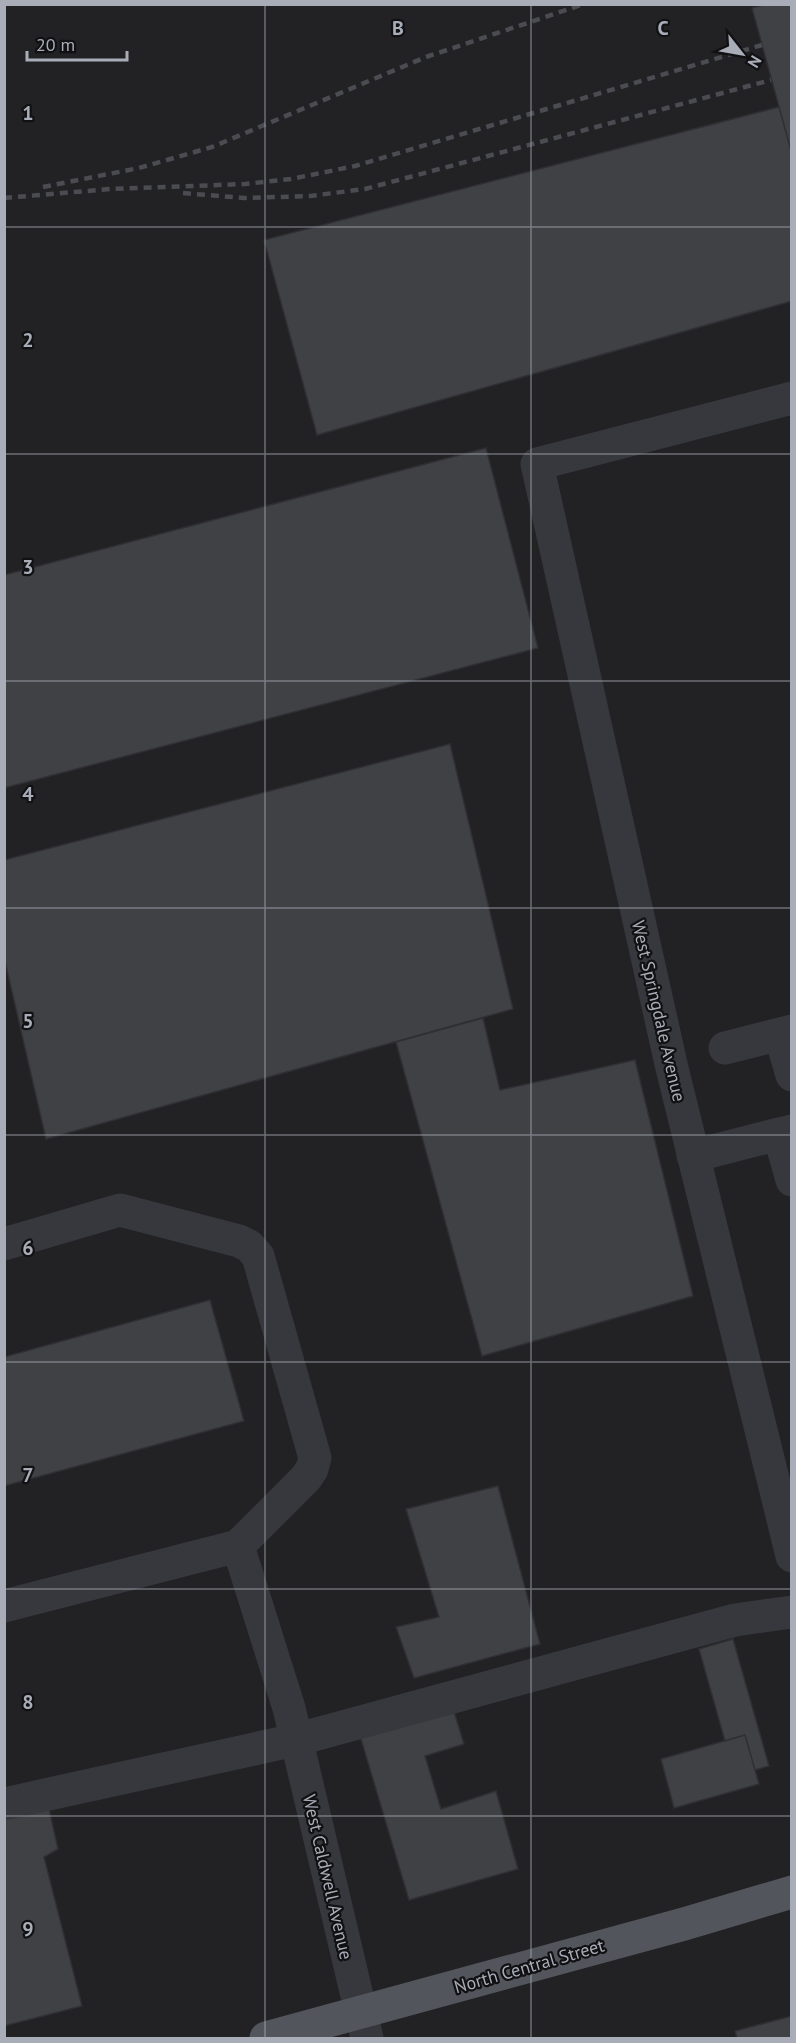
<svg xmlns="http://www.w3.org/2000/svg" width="796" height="2043" font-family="'PT Sans',sans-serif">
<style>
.built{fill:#222225}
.building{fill:#404145;stroke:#303034;stroke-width:1.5}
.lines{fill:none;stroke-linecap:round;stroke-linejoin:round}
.minor{stroke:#37383d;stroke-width:33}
.major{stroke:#53555c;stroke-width:33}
.rail{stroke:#4a4c52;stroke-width:4.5;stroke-dasharray:8 6;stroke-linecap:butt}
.grid{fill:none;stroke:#a8adb8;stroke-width:1.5;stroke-opacity:0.55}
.labels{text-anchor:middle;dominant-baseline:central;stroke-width:4.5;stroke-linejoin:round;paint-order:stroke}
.street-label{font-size:18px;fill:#a8adb8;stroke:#111113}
.grid-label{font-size:20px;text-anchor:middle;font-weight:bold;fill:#a8adb8;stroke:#111113;stroke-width:4.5;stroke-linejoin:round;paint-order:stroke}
</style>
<rect width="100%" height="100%" fill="#161618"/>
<!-- built -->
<path class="built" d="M5,5H791V2038H5Z"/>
<!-- building -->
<path class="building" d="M767,4H792V154L752,8Z
M779,107L792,154V301L317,435L264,240Z
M486,448L538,648L4,788V575Z
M450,744L513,1009L46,1139L4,957V860Z
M483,1018L500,1090L635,1060L693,1296L482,1356L396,1042Z
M210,1300L244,1421L4,1486V1357Z
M498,1486L540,1644L414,1678L396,1627L439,1617L406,1509Z
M733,1639L769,1766L755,1770L745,1735L725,1741L699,1649Z
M452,1705L464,1744L425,1756L441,1809L496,1791L518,1869L409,1900L358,1729Z
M745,1735L759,1784L674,1808L661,1759Z
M48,1804L58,1849L44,1857L82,2006L4,2026V1816Z
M792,2016V2038H737L735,2031Z"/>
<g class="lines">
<!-- minor -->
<path class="minor" d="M792,398L537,464L671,1064L792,1556
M780,1034L792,1075
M725,1048L792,1031
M792,1131L779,1134L792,1180
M693,1156L779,1134
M4,1244L120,1210L239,1241L249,1246L258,1256L315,1458L312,1469L306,1478L238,1546L289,1708L367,2038
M4,1606L238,1546
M4,1804L295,1740L735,1620L792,1612"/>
<!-- major -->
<path class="major" d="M266,2038L684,1924L792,1892"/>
<!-- rail -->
<path class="rail" d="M43,187L139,168L212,147L426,57L584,4
M183,193L244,198L310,196L365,189L771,80
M4,198L110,189L245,184L291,179L355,166L762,45"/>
</g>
<!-- grid -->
<path class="grid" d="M265,4V2038M531,4V2038M4,227H792M4,454H792M4,681H792M4,908H792M4,1135H792M4,1362H792M4,1589H792M4,1816H792"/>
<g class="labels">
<!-- street labels -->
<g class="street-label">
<text transform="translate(659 1011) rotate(77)">West Springdale Avenue</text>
<text transform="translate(328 1877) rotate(77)">West Caldwell Avenue</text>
<text transform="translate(529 1966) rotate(-16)">North Central Street</text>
</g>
</g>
<g class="grid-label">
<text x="398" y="35">B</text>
<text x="663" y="35">C</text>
<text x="28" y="120">1</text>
<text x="28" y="347">2</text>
<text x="28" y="574">3</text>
<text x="28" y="801">4</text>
<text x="28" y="1028">5</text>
<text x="28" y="1255">6</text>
<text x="28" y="1482">7</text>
<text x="28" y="1709">8</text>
<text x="28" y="1936">9</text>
</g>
<!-- border -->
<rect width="796" height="2043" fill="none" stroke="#a8adb8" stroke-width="12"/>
<!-- north arrow -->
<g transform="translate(742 54) rotate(121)" stroke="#111113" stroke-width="4.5" paint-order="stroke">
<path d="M0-4.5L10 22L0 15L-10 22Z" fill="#a8adb8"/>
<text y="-9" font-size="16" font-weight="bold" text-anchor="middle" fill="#a8adb8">N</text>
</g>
<!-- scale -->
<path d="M27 51v9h100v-9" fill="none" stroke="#a8adb8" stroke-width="3"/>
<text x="36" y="51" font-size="18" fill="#a8adb8" stroke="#111113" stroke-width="4.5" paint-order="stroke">20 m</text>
</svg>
